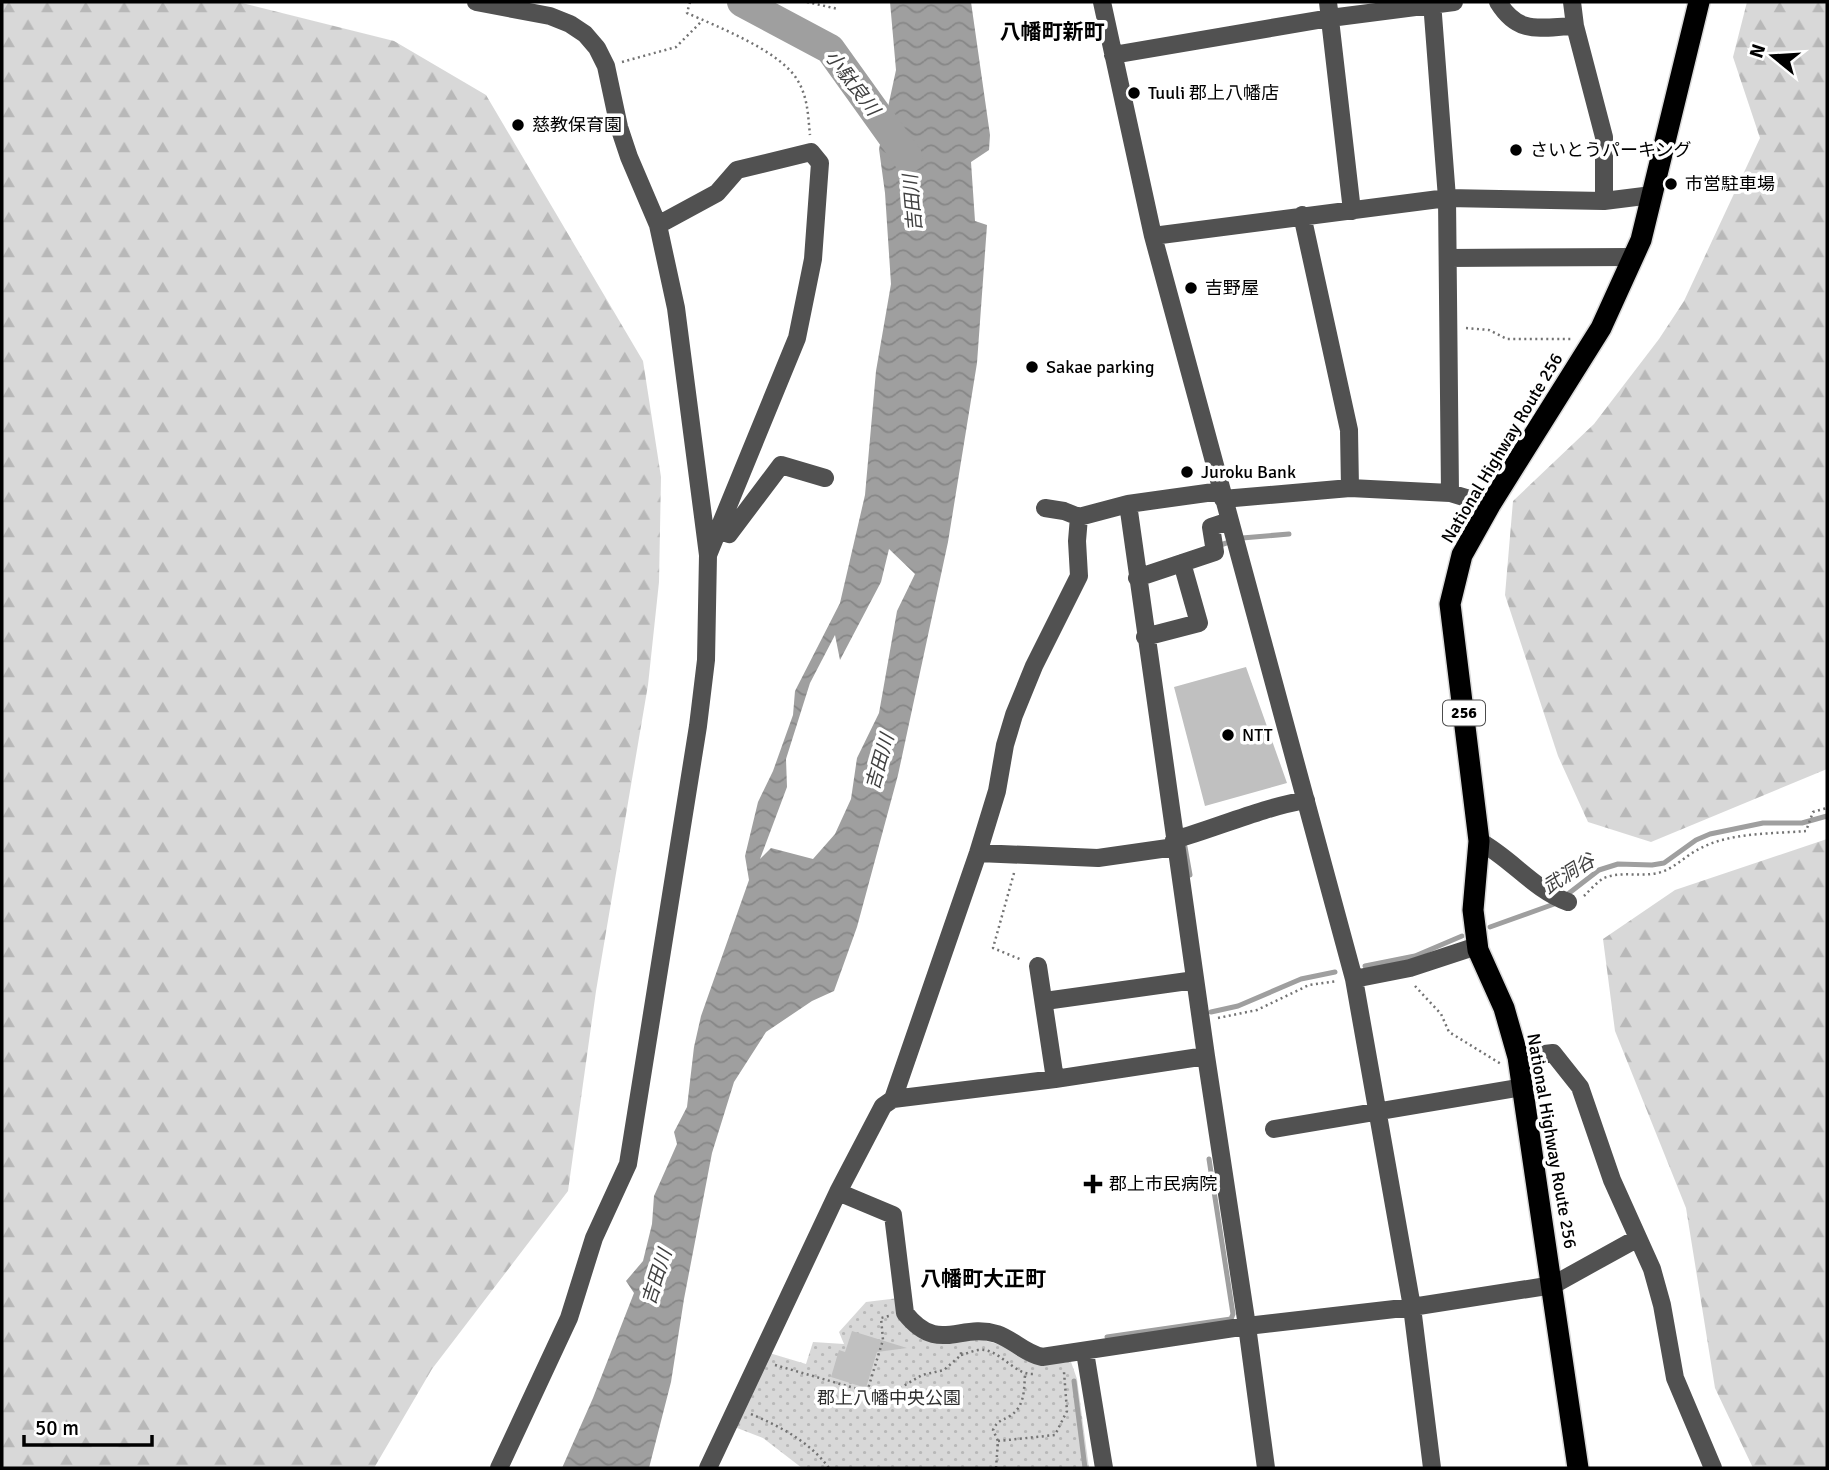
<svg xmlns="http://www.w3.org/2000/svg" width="1829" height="1470" font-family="Signika,'Noto Sans JP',sans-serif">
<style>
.forest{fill:url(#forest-firs)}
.park{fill:url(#park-dots)}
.water{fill:url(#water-waves);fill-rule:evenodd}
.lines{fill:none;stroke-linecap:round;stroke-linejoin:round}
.stream{stroke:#9f9f9f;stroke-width:5}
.river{stroke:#9f9f9f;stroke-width:30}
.building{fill:#c0c0c0}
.highway-casing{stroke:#dbdbdb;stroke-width:24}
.path{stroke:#737373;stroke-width:2.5;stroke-dasharray:2 3.5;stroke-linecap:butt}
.minor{stroke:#515151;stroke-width:18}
.highway{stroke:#000;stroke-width:21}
.poi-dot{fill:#000;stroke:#fff;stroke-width:2.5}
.labels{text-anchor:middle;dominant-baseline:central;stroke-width:7;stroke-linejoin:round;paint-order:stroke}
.shield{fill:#fff;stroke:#4c4c4c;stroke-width:2}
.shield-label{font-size:16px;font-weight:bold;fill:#000}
.poi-label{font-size:18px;fill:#000;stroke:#fff;text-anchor:start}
.street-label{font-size:18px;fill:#000;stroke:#fff}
.park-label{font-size:18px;fill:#2f2f2f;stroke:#fff}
.water-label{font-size:19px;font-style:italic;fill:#404040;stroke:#fff}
.quarter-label{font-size:21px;font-weight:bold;fill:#000;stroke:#fff}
</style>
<defs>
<pattern id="forest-firs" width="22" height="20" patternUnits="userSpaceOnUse" patternTransform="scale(1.75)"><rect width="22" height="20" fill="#d8d8d8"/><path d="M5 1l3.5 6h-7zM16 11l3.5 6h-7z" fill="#b8b8b8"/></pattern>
<pattern id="park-dots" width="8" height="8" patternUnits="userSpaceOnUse" patternTransform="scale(1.75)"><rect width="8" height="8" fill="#d8d8d8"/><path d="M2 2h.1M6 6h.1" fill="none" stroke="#b8b8b8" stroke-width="1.8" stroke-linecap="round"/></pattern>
<pattern id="water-waves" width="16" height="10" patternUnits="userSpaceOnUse" patternTransform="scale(1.75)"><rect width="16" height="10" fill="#9f9f9f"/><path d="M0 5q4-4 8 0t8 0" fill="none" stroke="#878787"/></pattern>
</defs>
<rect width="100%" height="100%" fill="#fff"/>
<!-- forest -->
<path class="forest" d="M2,2H238L394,41L486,95L643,361L661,477L659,582L648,685L596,991L568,1191L432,1369L374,1468H2Z
M1747,2H1827V769L1651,842L1588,822L1558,756L1505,595L1513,501L1594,424L1659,339L1684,301L1760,138L1733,57Z
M1827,839V1468H1753L1715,1388L1686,1208L1615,1031L1603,939L1675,890Z"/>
<!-- park -->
<path class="park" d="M899,1298L901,1317L1001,1345L1039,1364L1071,1362L1077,1379L1089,1468H802L763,1438L732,1426L766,1352L806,1364L813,1342L844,1344L839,1332L866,1302Z"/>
<!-- water -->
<path class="water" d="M890,2H971L990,135L989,150L971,162L975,221L987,225L977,363L948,542L898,775L857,927L834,991L812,1001L766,1032L734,1082L712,1153L684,1299L671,1382L649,1468H562L593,1398L634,1293L626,1281L643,1261L652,1224L654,1196L677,1144L674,1132L687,1107L694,1047L701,1016L749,880L745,856L758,802L773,771L793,715L795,691L840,603L865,495L876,371L891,284L885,193L879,149L896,70ZM889,549L915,574L897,611L879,713L857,758L851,799L835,834L813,859L771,848L760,859L787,787L786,759L810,683L835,635L840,660L881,582Z"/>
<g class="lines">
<!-- stream -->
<path class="stream" d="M1217,546L1242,538L1289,534
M1185,847L1190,875
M1564,897L1599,870L1618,864L1652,865L1664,863L1696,840L1710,834L1763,823H1802L1827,816
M1490,927L1557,903
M1365,966L1415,956L1462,936
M1211,1012L1238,1006L1301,979L1335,972
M1107,1337L1231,1319L1233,1314L1209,1159
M1074,1381L1085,1468"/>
<!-- river -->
<path class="river" d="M742,2L830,49L908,158"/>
</g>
<!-- building -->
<path class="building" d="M1246,667L1287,783L1205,806L1174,687Z
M852,1331L907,1348L877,1352L866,1388L831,1377L839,1350L845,1352Z"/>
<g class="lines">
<!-- highway casing -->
<g class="highway-casing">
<path id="highway" d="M1578,1468L1518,1057L1504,1008L1478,950L1473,910L1479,841L1450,604L1462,555L1490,505L1601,328L1641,240L1699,2"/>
</g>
<!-- path -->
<path class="path" d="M690,2L687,13C718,27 781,51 798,81C808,98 808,116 810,135
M807,2L838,9
M622,62L676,47L701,22
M1466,328L1489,330L1507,339H1572
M1014,873L993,948L1022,960
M1584,896C1590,890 1597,882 1604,878C1621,871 1640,877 1658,873C1674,869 1685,856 1699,849C1730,832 1772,834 1806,831L1813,812L1827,808
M1415,986L1441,1014L1449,1032L1501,1064
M1218,1018L1257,1010L1309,985L1337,981
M961,1355C966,1354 972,1351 978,1350C999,1347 1013,1375 1033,1374
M775,1365L885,1397L922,1375L944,1370L961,1355V1351
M867,1392L883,1340L881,1318L889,1316
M751,1414C781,1427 810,1442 829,1468
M998,1441L1055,1435L1067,1411L1064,1372
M996,1468L998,1441L993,1430C997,1421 1001,1421 1010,1416C1025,1406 1024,1390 1025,1374"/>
<!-- minor -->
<path class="minor" d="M476,2L550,16L570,24L585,34L597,48L606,66L619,127L629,157L658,225L676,308L708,555L706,660L698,726L628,1164L594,1238L569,1318L499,1468
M1102,2L1153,236L1354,979L1412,1307L1432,1468
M1328,2L1352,211
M1432,2L1447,198L1450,493
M1498,2C1519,36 1540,27 1575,26
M1572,2L1575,26L1604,137V201
M1113,55L1330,18L1454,2
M1302,215L1349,430L1350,488
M658,225L717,193L737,170L811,152L820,163L813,259L797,338L708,555
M1153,236L1447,198L1604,201L1652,195
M1448,258L1633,257
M1223,499L1350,488L1450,493L1490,505
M1128,504L1206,1056L1247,1326L1266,1468
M1045,508L1064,511L1079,517
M718,530L729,534L781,465L825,478
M1137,578L1215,552L1211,527L1229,521
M1145,637L1199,623L1182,563
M1174,840C1219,827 1261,808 1306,800
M1479,841C1512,859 1533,889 1568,902
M978,853L1098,858L1175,847
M1038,966L1055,1079
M1354,979L1410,968L1477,946
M1045,1001L1195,980
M1518,1057L1553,1053L1580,1087L1612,1180L1652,1269L1662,1305L1675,1378L1713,1468
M893,1099L1055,1079L1206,1056
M1274,1129L1523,1087
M838,1192L893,1215L905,1313C938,1355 960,1322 997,1334C1014,1340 1024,1353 1042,1357L1247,1326L1412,1307L1553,1285L1638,1238
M1085,1352L1104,1468
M708,1468L838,1192L883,1106L893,1099L978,853L997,791L1005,745L1014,715L1034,666L1079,576L1077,541L1079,517L1128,504L1221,491"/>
<!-- highway -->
<use href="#highway" class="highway"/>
</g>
<!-- markers -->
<g class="poi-dot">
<circle cx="1134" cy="93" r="7"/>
<circle cx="518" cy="125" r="7"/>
<circle cx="1516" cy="150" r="7"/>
<circle cx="1671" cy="184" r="7"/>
<circle cx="1191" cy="288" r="7"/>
<circle cx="1032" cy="367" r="7"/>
<circle cx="1187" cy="472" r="7"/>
<circle cx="1228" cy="735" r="7"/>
<path d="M1089.5 1173.5h7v7h7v7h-7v7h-7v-7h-7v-7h7z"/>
</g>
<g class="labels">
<!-- shield labels -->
<rect class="shield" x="1443" y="700.5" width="42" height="25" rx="5"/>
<g class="shield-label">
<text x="1464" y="713">256</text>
</g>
<!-- poi labels -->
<g class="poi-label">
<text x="1148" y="93">Tuuli 郡上八幡店</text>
<text x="532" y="125">慈教保育園</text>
<text x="1530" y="150">さいとうパーキング</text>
<text x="1685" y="184">市営駐車場</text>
<text x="1205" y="288">吉野屋</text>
<text x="1046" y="367">Sakae parking</text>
<text x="1201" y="472">Juroku Bank</text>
<text x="1242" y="735">NTT</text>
<text x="1109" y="1184">郡上市民病院</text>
</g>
<!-- street labels -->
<g class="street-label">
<text transform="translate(1502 448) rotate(-59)">National Highway Route 256</text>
<text transform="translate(1552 1141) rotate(80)">National Highway Route 256</text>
</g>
<!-- park labels -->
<g class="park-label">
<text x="889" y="1398">郡上八幡中央公園</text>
</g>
<!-- water labels -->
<g class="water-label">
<text transform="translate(852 83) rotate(53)">小駄良川</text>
<text transform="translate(913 203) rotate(-95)">吉田川</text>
<text transform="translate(880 762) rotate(-74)">吉田川</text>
<text transform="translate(1569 874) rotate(-32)">武洞谷</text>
<text transform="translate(657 1277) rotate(-72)">吉田川</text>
</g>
<!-- quarter labels -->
<g class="quarter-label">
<text x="1052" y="32">八幡町新町</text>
<text x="983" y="1279">八幡町大正町</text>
</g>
</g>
<!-- border -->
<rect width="1829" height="1470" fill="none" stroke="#000000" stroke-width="7"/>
<!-- north arrow -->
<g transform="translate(1773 56) rotate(288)" stroke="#ffffff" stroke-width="5" paint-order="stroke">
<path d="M0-5L12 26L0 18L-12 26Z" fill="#000000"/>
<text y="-10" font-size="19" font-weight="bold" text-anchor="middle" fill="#000000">N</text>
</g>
<!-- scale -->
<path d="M24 1435v10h128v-10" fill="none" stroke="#000000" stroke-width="3.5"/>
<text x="35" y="1435" font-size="21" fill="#000000" stroke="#ffffff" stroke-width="5" paint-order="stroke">50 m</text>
</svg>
